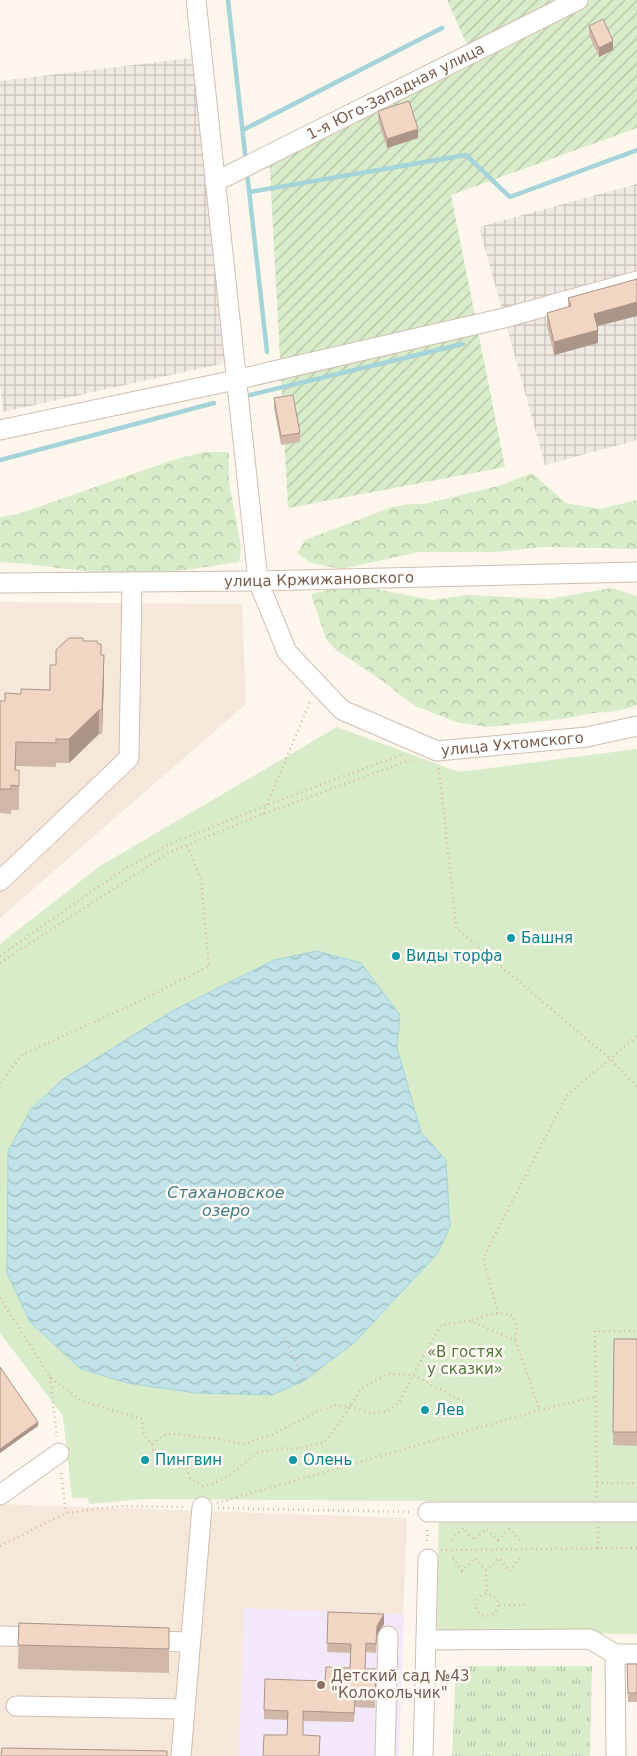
<svg xmlns="http://www.w3.org/2000/svg" width="637" height="1756" font-family="'DejaVu Sans',sans-serif">
<style>
.residential{fill:#f5e8da}
.industrial{fill:url(#industrial-grid)}
.education{fill:#f3e8fa}
.grass{fill:url(#grass-tufts)}
.forest{fill:url(#forest-crowns)}
.park{fill:#d8ecc9}
.garden{fill:url(#garden-furrows)}
.water{fill:url(#water-waves);stroke:#a5d3da}
.lines{fill:none;stroke-linecap:round;stroke-linejoin:round}
.stream{stroke:#a5d3da;stroke-width:4.5}
.minor-casing{stroke:#d1beb0;stroke-width:21}
.path{stroke:#d9b8a5;stroke-width:2.5;stroke-dasharray:1 4;stroke-linecap:butt}
.minor{stroke:#fff;stroke-width:19}
.wall{fill:#d1b7a8}
.shaded-wall{fill:#aa9588}
.building{fill:#f3d5c3;stroke:#aa9588}
.culture-dot{fill:#0f9aa8;stroke:#fffaf3;stroke-width:2}
.education-dot{fill:#8d6e63;stroke:#fffaf3;stroke-width:2}
.labels{text-anchor:middle;dominant-baseline:central;stroke-width:5;stroke-linejoin:round;paint-order:stroke}
.street-label{font-size:15px;fill:#7a5c4d;stroke:#fffaf3}
.culture-label{font-size:15px;fill:#0d838f;stroke:#fffaf3;text-anchor:start}
.park-label{font-size:15px;fill:#537a41;stroke:#fffaf3}
.education-label{font-size:15px;fill:#785e54;stroke:#fffaf3;text-anchor:start}
.water-label{font-size:16px;font-style:italic;fill:#437c86;stroke:#fffaf3}
</style>
<defs>
<pattern id="industrial-grid" width="8" height="8" patternUnits="userSpaceOnUse" patternTransform="scale(1.25)"><rect width="8" height="8" fill="#efe9e4"/><path d="M0 4h8M4 0v8" fill="none" stroke="#c7c0bb"/></pattern>
<pattern id="grass-tufts" width="24" height="20" patternUnits="userSpaceOnUse" patternTransform="scale(1.25)"><rect width="24" height="20" fill="#d8ecc9"/><path d="M3 7l-1-3M5 7V3M7 7l1-3M15 17l-1-3M17 17v-4M19 17l1-3" fill="none" stroke="#b4c2a5"/></pattern>
<pattern id="forest-crowns" width="20" height="18" patternUnits="userSpaceOnUse" patternTransform="scale(1.25)"><rect width="20" height="18" fill="#d8ecc9"/><path d="M2 6a3 3 0 1 1 6 0M12 15a3 3 0 1 1 6 0" fill="none" stroke="#b4c2a5"/></pattern>
<pattern id="garden-furrows" width="10" height="10" patternUnits="userSpaceOnUse" patternTransform="scale(1.25)"><rect width="10" height="10" fill="#d8ecc9"/><path d="M-1 1l2-2M0 10L10 0M9 11l2-2" fill="none" stroke="#b4c2a5"/></pattern>
<pattern id="water-waves" width="16" height="10" patternUnits="userSpaceOnUse" patternTransform="scale(1.25)"><rect width="16" height="10" fill="#bfe3e8"/><path d="M0 5q4-4 8 0t8 0" fill="none" stroke="#a0bbbe"/></pattern>
</defs>
<rect width="100%" height="100%" fill="#fdf6ec"/>
<!-- residential -->
<path class="residential" d="M0,602L242,604L246,704L0,918Z
M0,1504L407,1518L397,1756H0Z"/>
<!-- industrial -->
<path class="industrial" d="M192,58L225,363L3,412L0,383V81Z
M637,184V440L545,465L479,227Z"/>
<!-- education -->
<path class="education" d="M244,1608L404,1614L399,1756H239Z"/>
<!-- grass -->
<path class="grass" d="M456,1666H592L590,1756H452Z"/>
<!-- forest -->
<path class="forest" d="M204,452H229V482L241,547L239,562C198,568 156,576 114,574C76,571 38,564 0,562V517L18,514L173,460Z
M532,473L566,503L600,509L637,500V549L543,547L497,552H419L341,569L311,563L297,553L305,540L392,507L408,504H424L502,485Z
M340,587L371,588L433,600L467,595L548,599L612,588L637,596V705L625,709L609,712L593,713L562,719L489,727L459,723L415,706L377,677L336,650L326,639L311,594Z"/>
<!-- park -->
<path class="park" d="M337,727L459,772L637,749V1634L437,1632L439,1501L145,1499L89,1504L88,1498H72L63,1416L0,1333V944L100,866Z"/>
<!-- garden -->
<path class="garden" d="M447,0H637V128L451,195L505,467L288,508L269,152L468,47Z"/>
<!-- water -->
<path class="water" d="M317,951L361,963L400,1015L397,1048L421,1132L446,1160L450,1227L437,1254L355,1342L304,1381L272,1395L196,1393L127,1383L81,1369L30,1322L7,1273L8,1151L31,1109L63,1079L174,1010L274,960Z"/>
<g class="lines">
<!-- stream -->
<path class="stream" d="M228,0L246,162
M243,130L442,28
M247,172L267,352
M250,192L466,155L510,197L637,150
M250,395L463,344
M0,460L214,403"/>
<!-- minor casing -->
<g class="minor-casing">
<g id="minor">
<path id="s1" d="M196,0L258,581L287,652L342,710L437,751L587,737L637,726"/>
<path id="s2" d="M215,182L578,0"/>
<path d="M0,430L235,380L504,318L637,281"/>
<path id="s3" d="M0,583L258,581L637,572"/>
<path d="M0,881L129,758L132,582"/>
<path d="M0,1495L59,1453"/>
<path d="M428,1512H637"/>
<path d="M0,1636L44,1637"/>
<path d="M426,1640L590,1639L615,1654H637"/>
<path d="M144,1641L190,1642"/>
<path d="M615,1654L616,1756"/>
<path d="M16,1706L185,1709"/>
<path d="M181,1756L202,1507"/>
<path d="M385,1756L388,1636"/>
<path d="M423,1756L428,1559"/>
</g>
</g>
<!-- path -->
<path class="path" d="M439,768L456,928L610,1059L637,1087
M263,814L311,699
M0,956L121,871L170,844L267,805L403,754
M0,963L170,852L263,814L413,759
M0,1083L23,1054L128,1007L209,966L201,879L187,845
M0,1298L50,1377L82,1401L142,1419L143,1434L152,1444L156,1457L183,1459L190,1478L203,1486L213,1484L230,1475L257,1453L277,1449L301,1448L323,1443L336,1428L361,1389L387,1374L413,1375L464,1402
M498,1313L483,1258L567,1095L637,1036
M472,1320C486,1316 498,1310 513,1316L517,1328L515,1339
M285,1337L304,1381
M50,1377L57,1437
M152,1444L162,1436L172,1434L219,1439L243,1444L271,1435L316,1412L335,1405L350,1406L370,1413L386,1412L399,1403L413,1375L441,1325L470,1321L515,1340L540,1410
M61,1473L66,1513
M597,1483H637
M597,1497L595,1331H637
M217,1503L540,1410L595,1397
M218,1508L412,1512
M598,1527V1548
M452,1540L463,1528L474,1540L486,1529L498,1540L509,1529L520,1540
M427,1541L428,1527
M0,1546L66,1513L119,1506L185,1507
M441,1550L637,1548
M453,1558L462,1571L475,1558L486,1570L499,1558L509,1571L520,1558
M486,1570L487,1594
M476 1605a11 11 0 1 1 22 0a11 11 0 1 1-22 0Z
M499,1605H528"/>
<!-- minor -->
<use href="#minor" class="minor"/>
</g>
<!-- wall -->
<path class="wall" d="M589,26L613,50L599,57L589,35Z
M378,111L418,138L387,148L378,120Z
M568,298L598,326V343L554,355L547,326V313L568,307Z
M274,398L300,433V442L281,445L274,408Z
M83,641L98,644L101,655L104,679L102,734H99L69,763H56V767L16,766V770H19V810H11V814L0,813V701H5L21,694L50,690L56,665Z
M614,1339H637V1446L613,1445Z
M328,1612L384,1624L377,1635L376,1653L366,1652L365,1669H376L375,1708L355,1707L354,1722L303,1721L287,1735L288,1720L264,1719V1710L325,1681L350,1668L351,1653L327,1652Z
M19,1623L169,1628V1673L18,1669Z
M627,1664H637V1702H628Z"/>
<!-- shaded-wall -->
<path class="shaded-wall" d="M613,41V50L599,57V48Z
M418,129V138L387,148V139Z
M637,302V316L594,327V314Z
M598,330V343L554,355V342Z
M104,655V679L102,734V710Z
M99,710V734L69,763V739Z
M38,1422V1426L0,1453V1449Z
M384,1614V1624L377,1635L376,1653L377,1626Z"/>
<!-- building -->
<path class="building" d="M603,19L613,41L599,48L589,26Z
M409,101L418,129L387,139L378,111Z
M637,279V302L594,314L598,330L554,342L547,313L571,306L568,298Z
M293,395L300,433L281,436L274,398Z
M69,638H83V641H97L98,644H101V655H104L102,710H99L69,739H56V743L16,742L15,770H19V786L11,785V789H0V701H5V693L21,694V689L50,690V665H56V650Z
M614,1339H637V1432H613Z
M0,1367L38,1422L0,1449Z
M328,1612L384,1614L377,1626L376,1644L366,1643L365,1669H376L375,1698H355L354,1713L303,1711V1735L320,1736L319,1756H263L264,1735H287L288,1711L264,1710L265,1679L325,1681L326,1667L350,1668L351,1644L327,1643Z
M19,1623L169,1628V1649L18,1645Z
M627,1664H637V1693H628Z
M2,1748L167,1751V1756H1Z"/>
<!-- markers -->
<g class="culture-dot">
<circle cx="511" cy="938" r="5"/>
<circle cx="396" cy="956" r="5"/>
<circle cx="425" cy="1410" r="5"/>
<circle cx="145" cy="1460" r="5"/>
<circle cx="293" cy="1460" r="5"/>
</g>
<circle class="education-dot" cx="321" cy="1685" r="5"/>
<g class="labels">
<!-- street labels -->
<g class="street-label">
<text stroke="none"><textPath href="#s2" startOffset="202">1-я Юго-Западная улица</textPath></text>
<text stroke="none"><textPath href="#s3" startOffset="319">улица Кржижановского</textPath></text>
<text stroke="none"><textPath href="#s1" startOffset="920">улица Ухтомского</textPath></text>
</g>
<!-- culture labels -->
<g class="culture-label">
<text x="521" y="938">Башня</text>
<text x="406" y="956">Виды торфа</text>
<text x="435" y="1410">Лев</text>
<text x="155" y="1460">Пингвин</text>
<text x="303" y="1460">Олень</text>
</g>
<!-- park labels -->
<g class="park-label">
<text x="465" y="1352">«В гостях<tspan x="465" dy="17">у сказки»</tspan></text>
</g>
<!-- education labels -->
<g class="education-label">
<text x="331" y="1676">Детский сад №43<tspan x="331" dy="17">"Колокольчик"</tspan></text>
</g>
<!-- water labels -->
<g class="water-label">
<text x="226" y="1192">Стахановское<tspan x="226" dy="18">озеро</tspan></text>
</g>
</g>
</svg>
